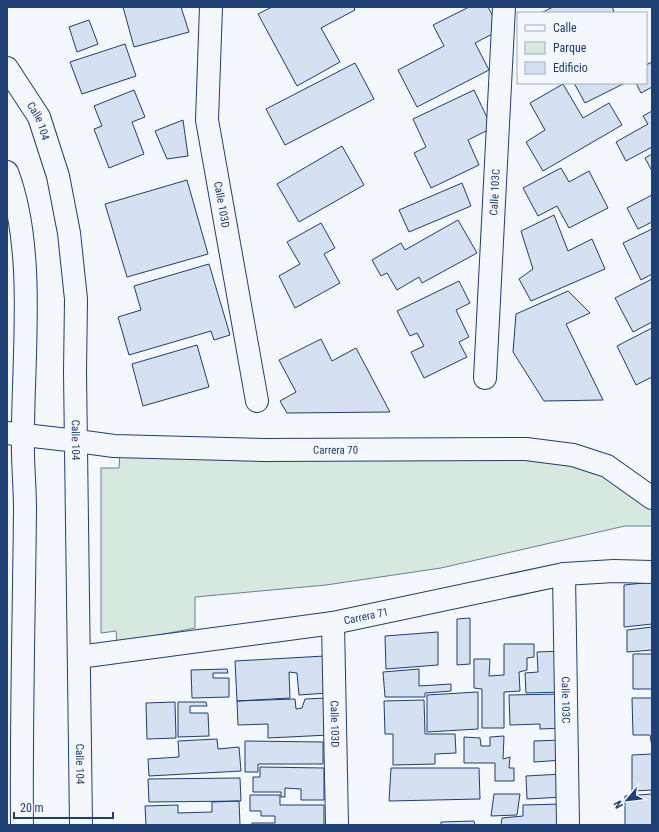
<svg xmlns="http://www.w3.org/2000/svg" width="659" height="832" font-family="'Roboto Condensed',sans-serif">
<style>
.green{fill:#d7e8df;stroke:#687fa3}
.building{fill:#d5e0f0;stroke:#1d3f73}
.lines{fill:none;stroke-linecap:round;stroke-linejoin:round}
.street-casing{stroke:#1d3f73;stroke-width:24}
.secondary-casing{stroke:#1d3f73;stroke-width:24}
.street{stroke:#f4f7fb;stroke-width:22}
.secondary{stroke:#f4f7fb;stroke-width:22}
.labels{text-anchor:middle;dominant-baseline:central;stroke-width:3;stroke-linejoin:round;paint-order:stroke}
.street-label{font-size:11px;fill:#1d3f73;stroke:#f4f7fb}
</style>
<rect width="100%" height="100%" fill="#f4f7fb"/>
<!-- green -->
<path class="green" d="M120,453L516,457L569,461L611,477L652,505V526H625L441,568L326,585L195,597V628L117,643L116,631L101,633V468H119Z"/>
<!-- building -->
<path class="building" d="M123,7H181L189,32L134,47Z
M272,7H354L355,10L321,28L340,62L297,86L258,14Z
M469,7H488L500,30L475,43L489,70L417,107L398,70L444,46L433,25Z
M553,7H612L614,11L611,13H541Z
M89,20L98,44L77,52L69,27Z
M125,44L136,76L82,94L70,62Z
M652,62V87L641,93L636,83H646V65Z
M355,63L374,99L285,145L266,109Z
M574,83H625L585,103Z
M563,84L583,118L609,103L622,125L543,171L526,142L545,130L530,103Z
M134,90L145,117L132,122L144,154L109,168L94,129L102,126L94,106Z
M474,90L492,128L468,140L479,165L431,188L414,153L426,147L413,119Z
M652,111V147L626,161L616,142L648,124L643,116Z
M183,120L188,156L167,159L155,131Z
M342,146L364,185L299,222L277,184Z
M652,154V171L645,158Z
M561,168L569,182L589,171L608,208L569,228L557,206L538,216L523,188Z
M187,180L208,254L127,277L105,204Z
M462,183L471,206L409,232L399,210Z
M652,195V222L638,229L627,208Z
M554,215L568,251L592,239L605,269L531,301L519,279L533,269L521,231Z
M458,220L477,253L422,283L419,277L397,290L387,273L381,276L372,260L401,243L405,250Z
M321,223L335,248L324,254L340,283L295,308L279,276L300,264L287,242Z
M652,229V274L641,280L623,243Z
M209,264L230,335L214,340L211,331L129,355L118,317L141,310L134,286Z
M652,279V322L633,332L615,298Z
M459,281L470,303L456,310L469,337L459,342L467,357L424,378L411,352L424,346L417,333L410,336L397,311Z
M568,291L590,313L566,324L603,400L544,401L513,352L516,314Z
M652,328V377L636,385L617,346Z
M321,339L332,361L356,348L390,412L287,413L280,401L296,392L279,360Z
M197,345L209,387L143,406L132,364Z
M652,582V624L624,627V585Z
M470,618V664L457,665V619Z
M652,627V650L627,652V630Z
M438,632V665L386,669L385,636Z
M504,644H534V657L527,658V670L519,672L520,691L504,692V728H482V689L474,688V659H490L489,676L504,675Z
M562,651L563,692L526,693L525,673L538,672L537,652Z
M633,654H652V689H633Z
M325,656L328,693L299,695L297,673L289,672L290,698L237,701L235,661Z
M227,669L228,673H213V678H229V697L192,698L191,670Z
M419,669V686L451,684V691L425,693V697H385L383,672Z
M478,692V729L427,732V695Z
M562,694L563,728L540,729V724L510,725L509,695Z
M327,698L329,735L268,738V724L238,725L237,701L295,699L296,709L302,708L305,699Z
M632,698H652V747L650,735H633Z
M424,700L425,734H455L456,753L435,754V764L393,765V734H385L384,701Z
M175,702L176,738L147,739L146,703Z
M178,702H206L207,706H190V713H208L209,736L178,737Z
M504,736L503,759L510,757L509,768H514V781H495V763H464V737L480,738L481,746H490V737Z
M217,739L218,749L239,747L241,771L149,776L148,759L179,757L178,741Z
M562,740L563,760L534,762V741Z
M245,741L323,742V764H258V772H245Z
M652,754V790L632,791V755Z
M260,767L324,768V800H301V789L285,788V797H281V792H253V777H260Z
M391,768H479L480,799L389,801Z
M562,774L563,797L527,799L526,776Z
M240,778L241,801L149,802L148,779Z
M494,794H520L517,815L491,816Z
M652,794V825H625V796Z
M250,795H280V805H324V825H252V823H275V816H261V811H250Z
M239,801L240,825H146L145,806L178,805V813L212,812V802Z
M563,804L562,825H501L502,818L523,816V805Z
M474,821L475,825H441V822Z"/>
<g class="lines">
<!-- street casing -->
<g class="street-casing">
<g id="street">
<path id="s1" d="M211,7L207,120L257,401"/>
<path id="s2" d="M485,378L504,7"/>
<path id="s3" d="M77,441L114,446L263,450L526,449L573,455L607,466L652,498"/>
<path id="s4" d="M564,574L568,825"/>
<path id="s5" d="M333,623L337,825"/>
<path id="s6" d="M79,657L333,623L564,574L614,571L652,572"/>
</g>
</g>
<!-- secondary casing -->
<g class="secondary-casing">
<g id="secondary">
<path id="s7" d="M7,68L39,117L58,176L69,233L76,299L75,372L81,825"/>
<path d="M7,172C36,248 23,353 23,434C22,459 25,484 25,509C24,615 21,720 22,825"/>
<path d="M7,433L77,441"/>
</g>
</g>
<!-- street -->
<use href="#street" class="street"/>
<!-- secondary -->
<use href="#secondary" class="secondary"/>
</g>
<g class="labels">
<!-- street labels -->
<g class="street-label">
<text stroke="none"><textPath href="#s7" startOffset="62">Calle 104</textPath></text>
<text stroke="none"><textPath href="#s2" startOffset="186">Calle 103C</textPath></text>
<text stroke="none"><textPath href="#s1" startOffset="199">Calle 103D</textPath></text>
<text stroke="none"><textPath href="#s7" startOffset="386">Calle 104</textPath></text>
<text stroke="none"><textPath href="#s3" startOffset="259">Carrera 70</textPath></text>
<text stroke="none"><textPath href="#s6" startOffset="290">Carrera 71</textPath></text>
<text stroke="none"><textPath href="#s4" startOffset="126">Calle 103C</textPath></text>
<text stroke="none"><textPath href="#s5" startOffset="101">Calle 103D</textPath></text>
<text stroke="none"><textPath href="#s7" startOffset="710">Calle 104</textPath></text>
</g>
</g>
<!-- border -->
<rect width="659" height="832" fill="none" stroke="#1d3f73" stroke-width="16"/>
<!-- legend -->
<rect x="517" y="12" width="130" height="72" fill="#f4f7fb" stroke="#9eadc5"/>
<rect x="525" y="25" width="20" height="6" fill="#f4f7fb" stroke="#9eadc5"/>
<text x="553" y="32" font-size="12" fill="#1d3f73">Calle</text>
<rect x="525" y="42" width="20" height="12" fill="#d7e8df" stroke="#9eadc5"/>
<text x="553" y="52" font-size="12" fill="#1d3f73">Parque</text>
<rect x="525" y="62" width="20" height="12" fill="#d5e0f0" stroke="#9eadc5"/>
<text x="553" y="72" font-size="12" fill="#1d3f73">Edificio</text>
<!-- north arrow -->
<g transform="translate(627 800) rotate(242)" stroke="#f4f7fb" stroke-width="3" paint-order="stroke">
<path d="M0-3L7 15L0 10L-7 15Z" fill="#1d3f73"/>
<text y="-6" font-size="11" font-weight="bold" text-anchor="middle" fill="#1d3f73">N</text>
</g>
<!-- scale -->
<path d="M14 812v6h99v-6" fill="none" stroke="#1d3f73" stroke-width="2"/>
<text x="20" y="812" font-size="12" fill="#1d3f73" stroke="#f4f7fb" stroke-width="3" paint-order="stroke">20 m</text>
</svg>
